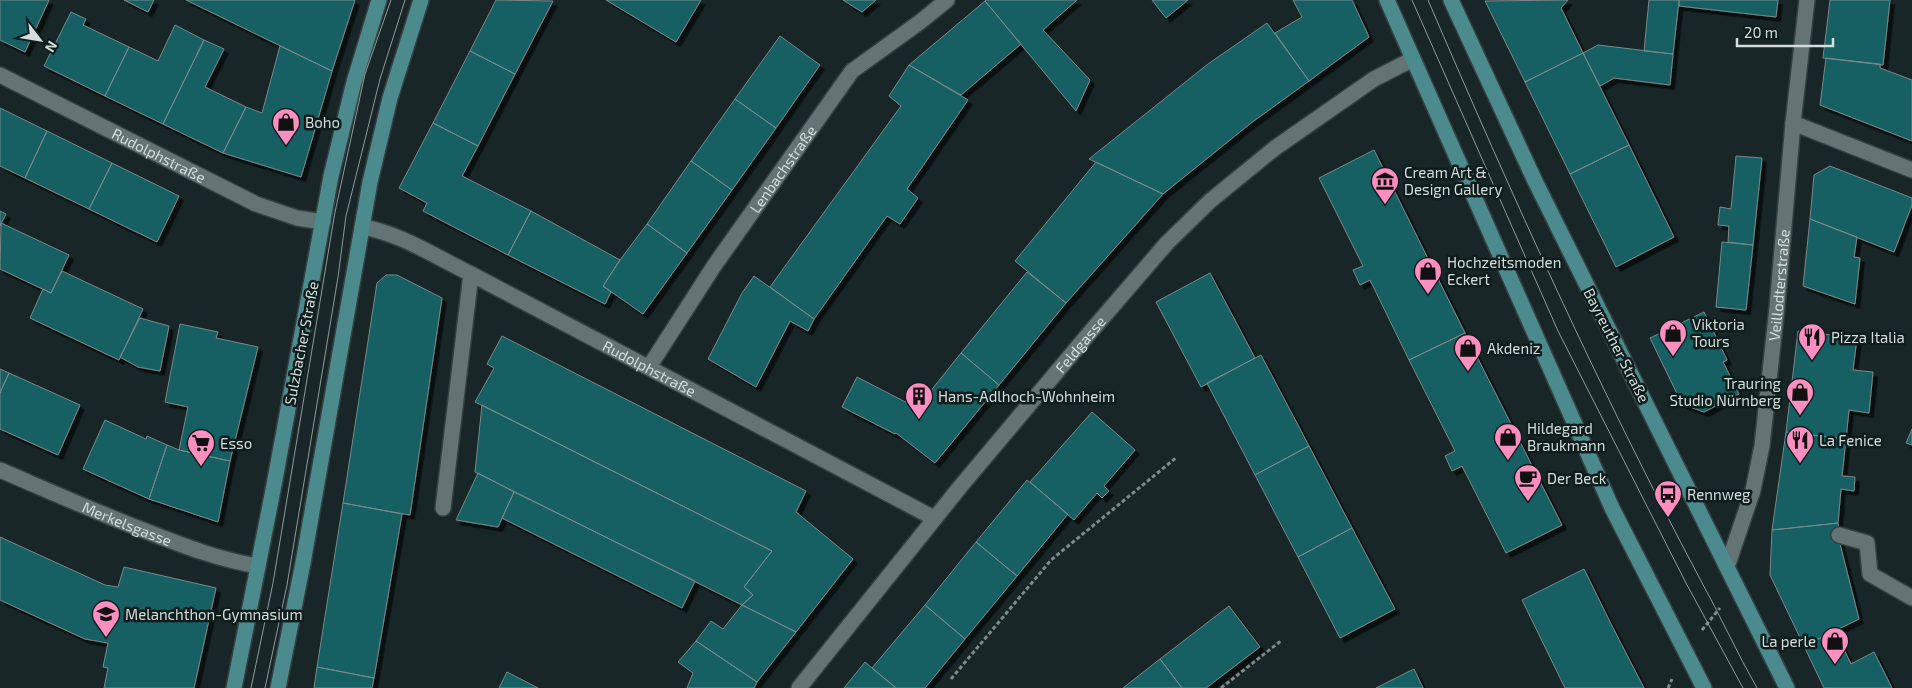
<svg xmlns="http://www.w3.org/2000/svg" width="1912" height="688" font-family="'Exo 2',sans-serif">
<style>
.building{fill:#125f63;stroke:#79898a;filter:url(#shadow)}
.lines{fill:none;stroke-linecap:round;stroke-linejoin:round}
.minor-casing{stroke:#364041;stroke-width:18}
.major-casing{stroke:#364041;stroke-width:18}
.path{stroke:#7f8a8a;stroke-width:3;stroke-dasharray:4 2.5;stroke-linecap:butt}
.minor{stroke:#647474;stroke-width:15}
.major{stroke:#4b8a8d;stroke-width:15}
.tram{stroke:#8f9999;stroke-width:1}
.labels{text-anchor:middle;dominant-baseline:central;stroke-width:5;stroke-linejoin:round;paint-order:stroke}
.poi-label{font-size:15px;fill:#d4dcdc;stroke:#101d1d;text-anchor:start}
.street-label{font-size:15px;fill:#d4dcdc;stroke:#101d1d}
</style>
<defs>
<filter id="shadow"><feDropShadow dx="4.5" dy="4.5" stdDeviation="0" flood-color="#0009"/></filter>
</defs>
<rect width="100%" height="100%" fill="#192627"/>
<!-- building -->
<path class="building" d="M0,0H49L25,52L0,40Z
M124,0H154L148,12Z
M186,0H355L332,71Z
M496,0L553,1L515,74L470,51Z
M606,0H701L676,42Z
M843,0H876L862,12Z
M986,0H1077L1043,30L1090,80L1076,111L985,1Z
M1152,0H1188L1166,18Z
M1293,0H1352L1369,37L1309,81L1275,33L1302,17Z
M1568,0L1561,8L1583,53L1525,82L1485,1Z
M1649,0H1679L1673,54L1644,51Z
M1679,0H1778L1776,17L1679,6Z
M1830,0H1890L1883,65L1823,58Z
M985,1L1021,44L961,95L909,65Z
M71,12L86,19L83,25L129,47L105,96L44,66Z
M1267,23L1309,81L1251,123L1163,194L1089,159L1208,64Z
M175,25L204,40L163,124L105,96L129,47L158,61Z
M780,36L820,65L776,128L735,99Z
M204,40L224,49L205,87L246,107L223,153L163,124Z
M1598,45L1673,54L1670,85L1614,78L1600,86L1583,53Z
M280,46L332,71L301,177L223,153L246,107L262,113Z
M470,51L515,74L478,146L433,123Z
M1583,53L1629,145L1570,174L1525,82Z
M1826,58L1880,64V68L1912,80V141L1820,105Z
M909,65L968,100L907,189L918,198L900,224L887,216L814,319L770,287L901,106L889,96Z
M735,99L776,128L732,190L691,161Z
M0,108L47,131L25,178L0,166Z
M433,123L478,146L462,176L531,211L508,255L423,211L427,203L399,188Z
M47,131L112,163L89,209L25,178Z
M1629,145L1674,237L1616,267L1570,174Z
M1374,150L1465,333L1409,360L1370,280L1360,285L1353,270L1363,266L1319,178Z
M1736,156L1762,158L1753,245L1728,242L1729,226L1718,225L1720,207L1731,209Z
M691,161L732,190L687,253L647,224Z
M1096,162L1163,194L1066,303L1015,261Z
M112,163L179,196L157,242L89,209Z
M1830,166L1912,198V205L1894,252L1810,219L1814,175Z
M0,211L6,214L0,226Z
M531,211L620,260L603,286L611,292L605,304L508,255Z
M1810,219L1857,237L1854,257L1860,258L1855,304L1803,286Z
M1,223L69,255L51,293L0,269Z
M647,224L687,253L643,314L603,286L620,260Z
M1722,242L1753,245L1746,310L1716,307Z
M62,271L143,309L119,360L30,318L43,289L51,293Z
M1027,272L1066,303L999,385L961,353Z
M1210,273L1255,358L1201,387L1156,302Z
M386,275H397L442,298L410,515L343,503L377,283Z
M754,276L814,319L808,331L790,321L756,387L708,359L742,293Z
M1704,312L1727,360L1723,362L1739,394L1704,412L1682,404L1650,338Z
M140,318L169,326L160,371L138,367L120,357Z
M180,324L218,332L216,338L258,347L230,461L179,450L188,407L165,402Z
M1798,331L1857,338L1853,370L1873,372L1869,413L1849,410L1846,439L1786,432Z
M1465,333L1562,525L1506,553L1462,466L1452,471L1445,456L1455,451L1409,360Z
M502,336L806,491L796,512L853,559L796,632L742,605L753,595L744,587L772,551L475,402L494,368L487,364Z
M961,353L999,385L935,463L896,433L895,434L842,407L857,377L917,408Z
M1261,355L1309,446L1255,475L1207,383Z
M0,369L9,373L0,393Z
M9,373L80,405L58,455L0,429V393Z
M482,405L772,551L744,587L753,595L742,605L475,472Z
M1092,412L1135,450L1104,486L1109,491L1102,498L1097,493L1074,520L1030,482Z
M105,420L146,439L147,436L167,445L149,499L83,469Z
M1912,429V445L1906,443Z
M1786,432L1846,439L1842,476L1855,477L1854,491L1841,489L1838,523L1772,530Z
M167,445L179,450L230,461L218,522L149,499Z
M1309,446L1352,528L1298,557L1255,475Z
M478,473L514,492L498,527L456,520Z
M1027,480L1068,514L1017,576L976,542Z
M514,492L695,581L682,608L502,518Z
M343,503L402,514L374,678L317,667Z
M1838,523L1840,544L1859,619L1804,646L1770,575L1772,530Z
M1352,528L1395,609L1340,638L1298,557Z
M0,537L105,585L118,587L124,567L216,588L194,688H104L108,668L103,667L108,643L85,639L0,600Z
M976,542L1017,576L965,639L925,605Z
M1584,569L1610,622L1644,688H1565L1522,600Z
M742,605L796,632L757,682L696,641L711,621L723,629Z
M925,605L965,639L925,688H896L872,668Z
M1229,606L1260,647L1206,688H1182L1160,659Z
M1835,631L1851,664L1874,652L1892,688H1824L1804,646Z
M696,641L757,682L754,688H687L693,673L678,662Z
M1160,659L1182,688H1123Z
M865,662L879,674L896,688H844Z
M317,667L374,678L372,688H314Z
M1414,669L1423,688H1376Z
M507,672L538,688H499Z"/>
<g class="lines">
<!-- minor casing -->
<g class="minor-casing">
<g id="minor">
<path id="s1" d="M0,75L256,204L297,218L323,222"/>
<path d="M1793,123L1912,170"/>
<path id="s2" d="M362,227C400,233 436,257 471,274L934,518"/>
<path id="s3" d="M649,367L714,266L852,71L920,22L947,0"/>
<path id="s4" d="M0,470C49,491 98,513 148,532C184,546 220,560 258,566"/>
<path d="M443,508L471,274"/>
<path d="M1839,535L1867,543L1870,574L1912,598"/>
<path id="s5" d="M1727,567L1753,490L1762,446L1777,307L1793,123L1807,0"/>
<path id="s6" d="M799,688L960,487L1092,330L1167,243L1210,201L1275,148L1374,79L1413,59"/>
</g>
</g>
<!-- major casing -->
<g class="major-casing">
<path id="major" d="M1387,0L1612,508L1704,688
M1451,0L1535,181L1787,688
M234,688L274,485L331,176L354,82L379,0
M278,688L303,563L370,182L390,98L421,0"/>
</g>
<!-- path -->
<path class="path" d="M1702,630L1720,608
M951,679L1051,560L1177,457
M1221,688L1282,640
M1668,688L1672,679"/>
<!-- minor -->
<use href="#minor" class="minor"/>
<!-- major -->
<use href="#major" class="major"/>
<!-- tram -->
<path class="tram" d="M1412,0L1558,331L1686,583L1743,688
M1428,0C1512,196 1600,391 1700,579C1720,615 1737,653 1757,688
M251,688L273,583L335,212L365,74L391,0
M265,688L287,585L338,277L346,216L380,79L405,0"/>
</g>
<!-- icons -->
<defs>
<g id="shop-pin" transform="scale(1.4375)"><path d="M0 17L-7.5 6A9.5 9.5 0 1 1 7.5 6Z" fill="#fd8ec0" stroke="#101d1d"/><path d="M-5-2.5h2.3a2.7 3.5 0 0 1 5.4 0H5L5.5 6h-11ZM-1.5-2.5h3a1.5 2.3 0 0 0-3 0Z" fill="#111"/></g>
<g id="museum-pin" transform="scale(1.4375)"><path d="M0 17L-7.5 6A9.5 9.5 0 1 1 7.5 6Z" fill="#fd8ec0" stroke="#101d1d"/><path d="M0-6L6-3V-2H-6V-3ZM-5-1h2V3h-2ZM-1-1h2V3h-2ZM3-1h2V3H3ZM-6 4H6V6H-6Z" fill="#111"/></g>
<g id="restaurant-pin" transform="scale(1.4375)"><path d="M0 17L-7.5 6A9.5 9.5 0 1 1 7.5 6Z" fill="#fd8ec0" stroke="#101d1d"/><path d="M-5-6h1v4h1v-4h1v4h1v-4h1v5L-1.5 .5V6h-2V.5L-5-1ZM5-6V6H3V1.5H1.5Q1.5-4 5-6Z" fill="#111"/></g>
<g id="building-pin" transform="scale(1.4375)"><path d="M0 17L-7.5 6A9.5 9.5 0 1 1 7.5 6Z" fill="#fd8ec0" stroke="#101d1d"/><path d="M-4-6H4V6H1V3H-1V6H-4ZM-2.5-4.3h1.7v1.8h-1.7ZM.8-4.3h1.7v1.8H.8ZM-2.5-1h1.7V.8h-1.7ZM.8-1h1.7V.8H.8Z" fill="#111"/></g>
<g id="supermarket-pin" transform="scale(1.4375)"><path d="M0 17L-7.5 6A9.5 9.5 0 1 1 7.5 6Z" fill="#fd8ec0" stroke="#101d1d"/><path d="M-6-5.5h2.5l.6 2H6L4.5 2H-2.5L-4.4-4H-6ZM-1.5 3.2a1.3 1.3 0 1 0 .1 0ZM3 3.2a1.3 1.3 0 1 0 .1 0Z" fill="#111"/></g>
<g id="cafe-pin" transform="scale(1.4375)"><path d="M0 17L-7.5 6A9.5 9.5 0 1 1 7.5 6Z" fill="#fd8ec0" stroke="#101d1d"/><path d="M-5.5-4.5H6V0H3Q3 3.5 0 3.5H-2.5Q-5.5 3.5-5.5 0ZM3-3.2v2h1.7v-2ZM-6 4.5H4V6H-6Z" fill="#111"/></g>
<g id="bus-pin" transform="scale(1.4375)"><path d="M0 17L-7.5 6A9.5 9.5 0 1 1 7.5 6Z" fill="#fd8ec0" stroke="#101d1d"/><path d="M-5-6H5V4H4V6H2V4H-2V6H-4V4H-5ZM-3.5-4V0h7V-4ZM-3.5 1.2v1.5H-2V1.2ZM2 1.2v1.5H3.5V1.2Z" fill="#111"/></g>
<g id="school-pin" transform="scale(1.4375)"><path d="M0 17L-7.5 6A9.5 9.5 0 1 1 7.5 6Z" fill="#fd8ec0" stroke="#101d1d"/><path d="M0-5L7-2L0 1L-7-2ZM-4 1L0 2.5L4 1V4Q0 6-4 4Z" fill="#111"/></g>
</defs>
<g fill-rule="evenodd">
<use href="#shop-pin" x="286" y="122"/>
<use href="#museum-pin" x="1385" y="181"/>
<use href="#shop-pin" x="1428" y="271"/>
<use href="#shop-pin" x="1673" y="333"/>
<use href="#restaurant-pin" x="1812" y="337"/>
<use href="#shop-pin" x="1468" y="348"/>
<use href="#shop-pin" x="1800" y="392"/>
<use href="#building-pin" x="919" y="396"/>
<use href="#shop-pin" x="1508" y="437"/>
<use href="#restaurant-pin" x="1800" y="440"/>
<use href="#supermarket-pin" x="201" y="443"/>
<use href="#cafe-pin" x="1528" y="478"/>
<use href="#bus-pin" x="1668" y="494"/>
<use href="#school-pin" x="106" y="614"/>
<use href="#shop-pin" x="1835" y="641"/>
</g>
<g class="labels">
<!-- poi labels -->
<g class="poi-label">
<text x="305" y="122">Boho</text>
<text x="1404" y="172">Cream Art &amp;<tspan x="1404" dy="17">Design Gallery</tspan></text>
<text x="1447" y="262">Hochzeitsmoden<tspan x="1447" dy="17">Eckert</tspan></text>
<text x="1692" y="324">Viktoria<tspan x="1692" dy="17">Tours</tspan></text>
<text x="1831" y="337">Pizza Italia</text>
<text x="1487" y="348">Akdeniz</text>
<text x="1781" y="383" text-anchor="end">Trauring<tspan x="1781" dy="17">Studio Nürnberg</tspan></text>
<text x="938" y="396">Hans-Adlhoch-Wohnheim</text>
<text x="1527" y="428">Hildegard<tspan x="1527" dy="17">Braukmann</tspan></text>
<text x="1819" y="440">La Fenice</text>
<text x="220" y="443">Esso</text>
<text x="1547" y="478">Der Beck</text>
<text x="1687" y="494">Rennweg</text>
<text x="125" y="614">Melanchthon-Gymnasium</text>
<text x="1816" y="641" text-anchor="end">La perle</text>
</g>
<!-- street labels -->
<g class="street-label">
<text stroke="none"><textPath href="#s1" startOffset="178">Rudolphstraße</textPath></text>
<text stroke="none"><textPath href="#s3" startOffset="239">Lenbachstraße</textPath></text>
<text stroke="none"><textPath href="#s5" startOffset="288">Veillodterstraße</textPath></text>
<text transform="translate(301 343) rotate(-79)">Sulzbacher Straße</text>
<text stroke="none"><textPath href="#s6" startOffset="444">Feldgasse</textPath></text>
<text transform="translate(1617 345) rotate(63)">Bayreuther Straße</text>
<text stroke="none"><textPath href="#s2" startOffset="321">Rudolphstraße</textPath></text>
<text stroke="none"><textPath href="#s4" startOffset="138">Merkelsgasse</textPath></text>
</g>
</g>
<!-- north arrow -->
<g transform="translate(40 40) rotate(121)" stroke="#101d1d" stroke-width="4" paint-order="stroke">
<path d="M0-4L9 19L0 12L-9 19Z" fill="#d4dcdc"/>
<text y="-8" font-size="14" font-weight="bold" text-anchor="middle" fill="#d4dcdc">N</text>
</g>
<!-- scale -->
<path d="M1737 38v8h96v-8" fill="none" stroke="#d4dcdc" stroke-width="2.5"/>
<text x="1744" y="38" font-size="15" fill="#d4dcdc" stroke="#101d1d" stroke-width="4" paint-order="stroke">20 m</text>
</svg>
